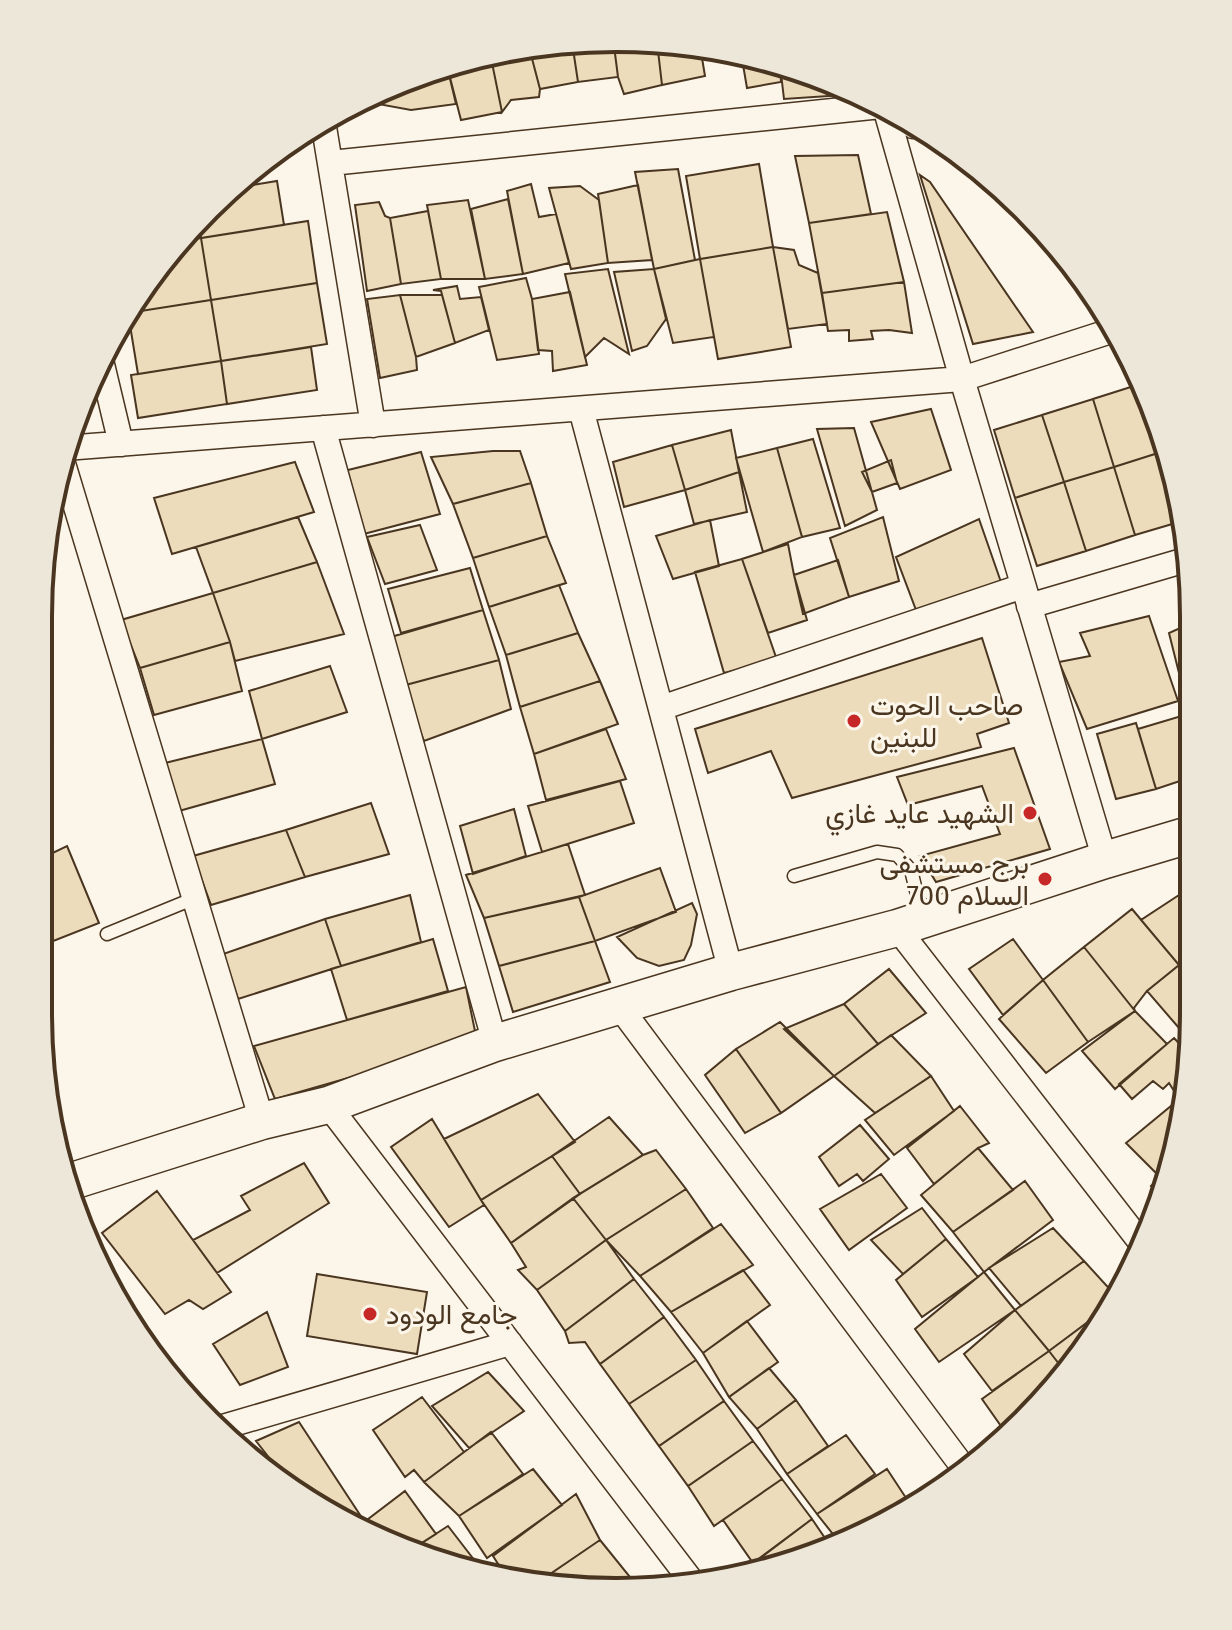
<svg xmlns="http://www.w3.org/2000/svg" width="1232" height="1630" font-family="'Fira Sans',Vazirmatn,sans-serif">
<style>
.building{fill:#ecdcbc;stroke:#4a3520;stroke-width:2}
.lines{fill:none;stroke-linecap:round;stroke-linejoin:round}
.lane-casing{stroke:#4a3520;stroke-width:15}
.street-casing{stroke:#4a3520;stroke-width:27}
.secondary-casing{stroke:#4a3520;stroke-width:39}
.lane{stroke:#fbf6e9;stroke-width:12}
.street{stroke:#fbf6e9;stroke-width:24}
.secondary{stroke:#fbf6e9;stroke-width:36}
.poi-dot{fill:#c62828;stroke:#fbf6e9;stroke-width:3}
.labels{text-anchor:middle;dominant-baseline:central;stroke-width:6;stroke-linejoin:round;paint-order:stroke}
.poi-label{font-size:28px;fill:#4a3520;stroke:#fbf6e9;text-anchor:start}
.rim{fill:none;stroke:#4a3520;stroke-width:4}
</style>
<rect width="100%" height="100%" fill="#fbf6e9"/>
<!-- building -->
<path class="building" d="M613,38L657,42L662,85L624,94L618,77Z
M613,38L618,77L578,82L572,42Z
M572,42L578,82L540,89L529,47Z
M657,42L700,46L705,76L662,85Z
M529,47L540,89L539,97L511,100L502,112L490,53L503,49Z
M490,53L502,112L461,120L447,66Z
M741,53L780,65L781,82L747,88Z
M780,65L837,82L859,94L784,99Z
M447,66L456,104L411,110L378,104L376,92L394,82Z
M858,155L871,214L809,223L795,156Z
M759,164L773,247L700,259L686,176Z
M678,169L695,260L654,269L635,172Z
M920,175L930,182L1033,332L973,344Z
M277,181L284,225L201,238L199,225L240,187Z
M531,184L539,217L556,214L569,263L523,274L507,191Z
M638,185L652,260L608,263L598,194Z
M580,186L599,200L608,263L571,269L549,188Z
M508,199L523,274L485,279L471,209Z
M468,200L485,279H441L427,205Z
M379,202L385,216L390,218L401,284L367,291L355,205Z
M428,211L441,279L401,284L390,218Z
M887,212L904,282L822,293L809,223Z
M308,221L317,283L211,300L201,238Z
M201,238L211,300L128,313L157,265L183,241Z
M773,247L794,250L799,265L818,273L827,324L788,329Z
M773,247L791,347L718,359L700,259Z
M700,259L714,337L673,343L654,269Z
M608,269L629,354L604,338L585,357L565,274Z
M654,269L666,319L647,346L632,351L614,272Z
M526,278L532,299L539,354L497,360L479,287Z
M904,282L912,333L889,330L871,331L873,339L849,341V330L828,331L822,293Z
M317,283L327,344L221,361L211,300Z
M457,286L460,299L481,297L489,330L455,343L441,291L433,290Z
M570,292L587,365L553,371L552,351L538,350L532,299Z
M400,295H442L455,343L416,357Z
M400,295L416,357L417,370L380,378L367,299Z
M211,300L221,361L138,374L128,313Z
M311,347L317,390L227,404L221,361Z
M221,361L227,404L138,418L131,375Z
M1141,384L1163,430L1168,450L1158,453L1137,385Z
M1137,385L1158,453L1114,467L1093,399Z
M1093,399L1114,467L1064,482L1042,415Z
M931,409L951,470L900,489L871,422Z
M1042,415L1064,482L1015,498L994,430Z
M854,428L877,510L845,526L817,429Z
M731,430L739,472L685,490L672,445Z
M813,439L840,528L802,537L777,448Z
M672,445L685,490L624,507L613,462Z
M777,448L802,537L763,552L736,458Z
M493,451H520L531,483L453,504L431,457Z
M421,452L440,514L360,535L344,471Z
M1158,453L1179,522L1135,535L1114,467Z
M891,460L897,483L872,492L862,472Z
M295,462L314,512L172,554L154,498Z
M1114,467L1135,535L1086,551L1064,482Z
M739,472L747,512L694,524L685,490Z
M1064,482L1086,551L1037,566L1015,498Z
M531,483L547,536L473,558L453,504Z
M298,517L317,562L213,593L196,547Z
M883,517L899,581L849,597L830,538Z
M979,519L1002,585L916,610L896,557Z
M710,520L719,566L673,579L656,536Z
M420,525L437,570L385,584L367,537Z
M547,536L566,583L489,607L473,558Z
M788,544L794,575L807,620L768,633L742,559Z
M742,559L777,660L724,673L695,572Z
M838,560L849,597L803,614L794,575Z
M317,562L344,634L235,661L230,642L213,593Z
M470,568L483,610L401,633L388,589Z
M559,585L578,633L506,655L489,607Z
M213,593L230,642L140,668L121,620Z
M483,610L499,660L402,686L391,637Z
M1149,616L1178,701L1087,729L1059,662L1090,656L1080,633Z
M1189,624V700L1186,701L1169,633Z
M578,633L600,681L520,707L506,655Z
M982,638L1009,723L977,734L981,747L792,798L771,751L708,773L695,729Z
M230,642L242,691L154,715L140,668Z
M499,660L511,709L424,741L402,686Z
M330,666L347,712L262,739L249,691Z
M600,681L618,724L534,754L520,707Z
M1188,714L1189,778L1156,789L1138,729Z
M1136,723L1156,789L1116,799L1097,734Z
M606,729L626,779L546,800L534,754Z
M262,739L275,784L179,811L165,763Z
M1014,748L1050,849L936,882L920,856L1000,834L982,786L908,805L897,777Z
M620,781L634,823L542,852L528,806Z
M371,803L389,854L305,877L286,830Z
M514,809L526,856L473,874L460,826Z
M286,830L305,877L211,905L193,856Z
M568,844L585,895L484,918L466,875Z
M67,846L99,923L38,947V860Z
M660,868L676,912L595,941L579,897Z
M410,895L421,942L341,966L325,919Z
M1179,895L1189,908V913L1181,922L1189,929V957L1179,965L1141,920Z
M579,897L595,941L499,966L484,918Z
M692,903L697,914L691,945L684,960L659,966L637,958L617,937Z
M1132,909L1179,965L1147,991L1134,1008L1135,1011L1084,947Z
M325,919L341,966L238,999L223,954Z
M433,939L448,991L347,1020L331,969Z
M1013,939L1043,980L1003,1015L969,969Z
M595,941L610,982L513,1012L499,966Z
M1084,947L1135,1011L1088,1042L1043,980Z
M1189,957V1019L1179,1028L1147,991Z
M889,969L926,1013L878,1044L844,1004Z
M1043,980L1088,1042L1046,1073L999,1019Z
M466,987L477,1041L275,1099L254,1046Z
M844,1004L878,1044L834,1076L784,1029Z
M1135,1011L1167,1044L1115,1089L1082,1051Z
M780,1022L834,1076L781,1113L736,1049Z
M891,1035L931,1076L875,1113L834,1076Z
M1174,1038L1189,1054V1084L1176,1094L1169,1083L1163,1089L1153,1081L1132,1099L1119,1084Z
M736,1049L781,1113L745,1133L705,1075Z
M931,1076L954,1111L894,1155L865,1120Z
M1188,1092L1170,1169L1161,1178L1126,1143Z
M538,1094L575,1142L481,1200L444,1139Z
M960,1106L989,1143L978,1148L934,1184L907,1148Z
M609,1117L643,1155L580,1194L552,1156Z
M432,1119L484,1205L449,1227L391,1147Z
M860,1125L889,1159L863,1181L857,1174L839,1186L819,1157Z
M978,1148L1013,1190L953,1232L921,1195Z
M656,1150L686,1189L606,1240L573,1198L643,1155Z
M552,1156L580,1194L511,1243L481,1200Z
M304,1163L329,1203L217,1273L193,1240L250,1210L241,1196Z
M1170,1169L1164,1197L1151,1186Z
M881,1174L907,1208L849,1250L820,1209Z
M1025,1181L1053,1220L984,1272L953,1232Z
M686,1189L713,1228L640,1276L606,1240Z
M157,1191L231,1292L203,1309L189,1300L165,1314L102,1233Z
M573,1198L606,1240L537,1290L518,1270L526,1267L511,1243Z
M922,1208L946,1239L903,1274L871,1240Z
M721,1224L753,1265L671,1312L640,1276Z
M1053,1228L1084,1261L1021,1306L989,1268Z
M946,1239L978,1277L922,1317L896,1280Z
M606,1240L634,1279L565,1331L537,1290Z
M1084,1261L1116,1296L1113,1303L1049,1351L1015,1310Z
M743,1270L770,1305L703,1353L671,1312Z
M984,1272L1015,1310L939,1362L915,1329Z
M317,1274L427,1292L417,1354L307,1336Z
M634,1279L664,1317L600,1364L585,1342L569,1343L565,1331Z
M1108,1307L1110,1309L1097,1335L1066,1373L1049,1351Z
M1015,1310L1049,1351L992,1391L964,1354Z
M267,1312L288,1367L240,1385L213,1344Z
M664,1317L696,1360L629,1404L600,1364Z
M747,1321L778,1362L729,1397L703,1353Z
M1049,1351L1066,1373L1025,1422L1008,1436L982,1399Z
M696,1360L724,1401L659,1446L629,1404Z
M769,1368L796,1400L757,1429L729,1397Z
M488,1372L524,1411L469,1448L432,1406Z
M422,1397L464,1452L424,1482L414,1470L405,1477L373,1430Z
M796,1400L828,1446L787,1474L757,1429Z
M724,1401L753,1441L688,1486L659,1446Z
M299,1422L364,1521L354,1528L285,1478L256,1441Z
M491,1432L523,1474L459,1516L424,1482Z
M846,1435L875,1474L817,1514L787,1474Z
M753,1441L782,1479L714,1526L688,1486Z
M533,1469L562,1505L487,1558L459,1516Z
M887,1469L912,1507L840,1543L817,1514Z
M782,1479L812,1519L753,1563L723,1520Z
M405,1491L436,1534L411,1550L360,1532L355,1529Z
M576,1494L600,1540L537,1583L509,1581L493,1556Z
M812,1519L831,1547L802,1561L767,1568L759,1559Z
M448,1526L475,1561L466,1568L411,1550Z
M600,1540L630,1577L615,1588L537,1583Z"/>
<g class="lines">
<!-- lane casing -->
<g class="lane-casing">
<path id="lane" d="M794,876L877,852L897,855L911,870L922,915
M107,934L195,898"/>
</g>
<!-- street casing -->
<g class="street-casing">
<path id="street" d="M885,107L962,379L1105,860
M323,121L373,425
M913,126L917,124
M331,163L881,106
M100,356L121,444
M581,409L731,972
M323,428L495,1043
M65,448L962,379L1114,330
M61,457L262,1121
M1029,606L1189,559
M661,708L1023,586
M897,928L1142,1244
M619,1006L966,1471
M328,1105L693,1583
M216,1429L510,1343"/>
</g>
<!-- secondary casing -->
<g class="secondary-casing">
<path id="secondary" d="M66,1183L262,1121L328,1105L495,1043L731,972L897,928L1105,860L1189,835"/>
</g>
<!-- lane -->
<use href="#lane" class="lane"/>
<!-- street -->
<use href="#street" class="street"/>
<!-- secondary -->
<use href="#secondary" class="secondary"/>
</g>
<!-- markers -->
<g class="poi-dot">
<circle cx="854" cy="721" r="8"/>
<circle cx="1030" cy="813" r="8"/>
<circle cx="1045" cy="879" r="8"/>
<circle cx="370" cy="1314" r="8"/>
</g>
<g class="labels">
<!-- poi labels -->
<g class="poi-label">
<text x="870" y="705">صاحب الحوت<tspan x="870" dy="32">للبنين</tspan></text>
<text x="1014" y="813" text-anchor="end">الشهيد عايد غازي</text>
<text x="1029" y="863" text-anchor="end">برج مستشفى<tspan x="1029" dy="32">السلام 700</tspan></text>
<text x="386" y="1314">جامع الودود</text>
</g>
</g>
<!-- crop -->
<path d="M0 0H1232V1630H0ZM616 52H616A564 564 0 0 1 1180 616V1014A564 564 0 0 1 616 1578H616A564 564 0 0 1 52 1014V616A564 564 0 0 1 616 52Z" fill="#ede7d9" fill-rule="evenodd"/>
<path class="rim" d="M616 52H616A564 564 0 0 1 1180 616V1014A564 564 0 0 1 616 1578H616A564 564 0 0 1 52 1014V616A564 564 0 0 1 616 52Z"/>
</svg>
